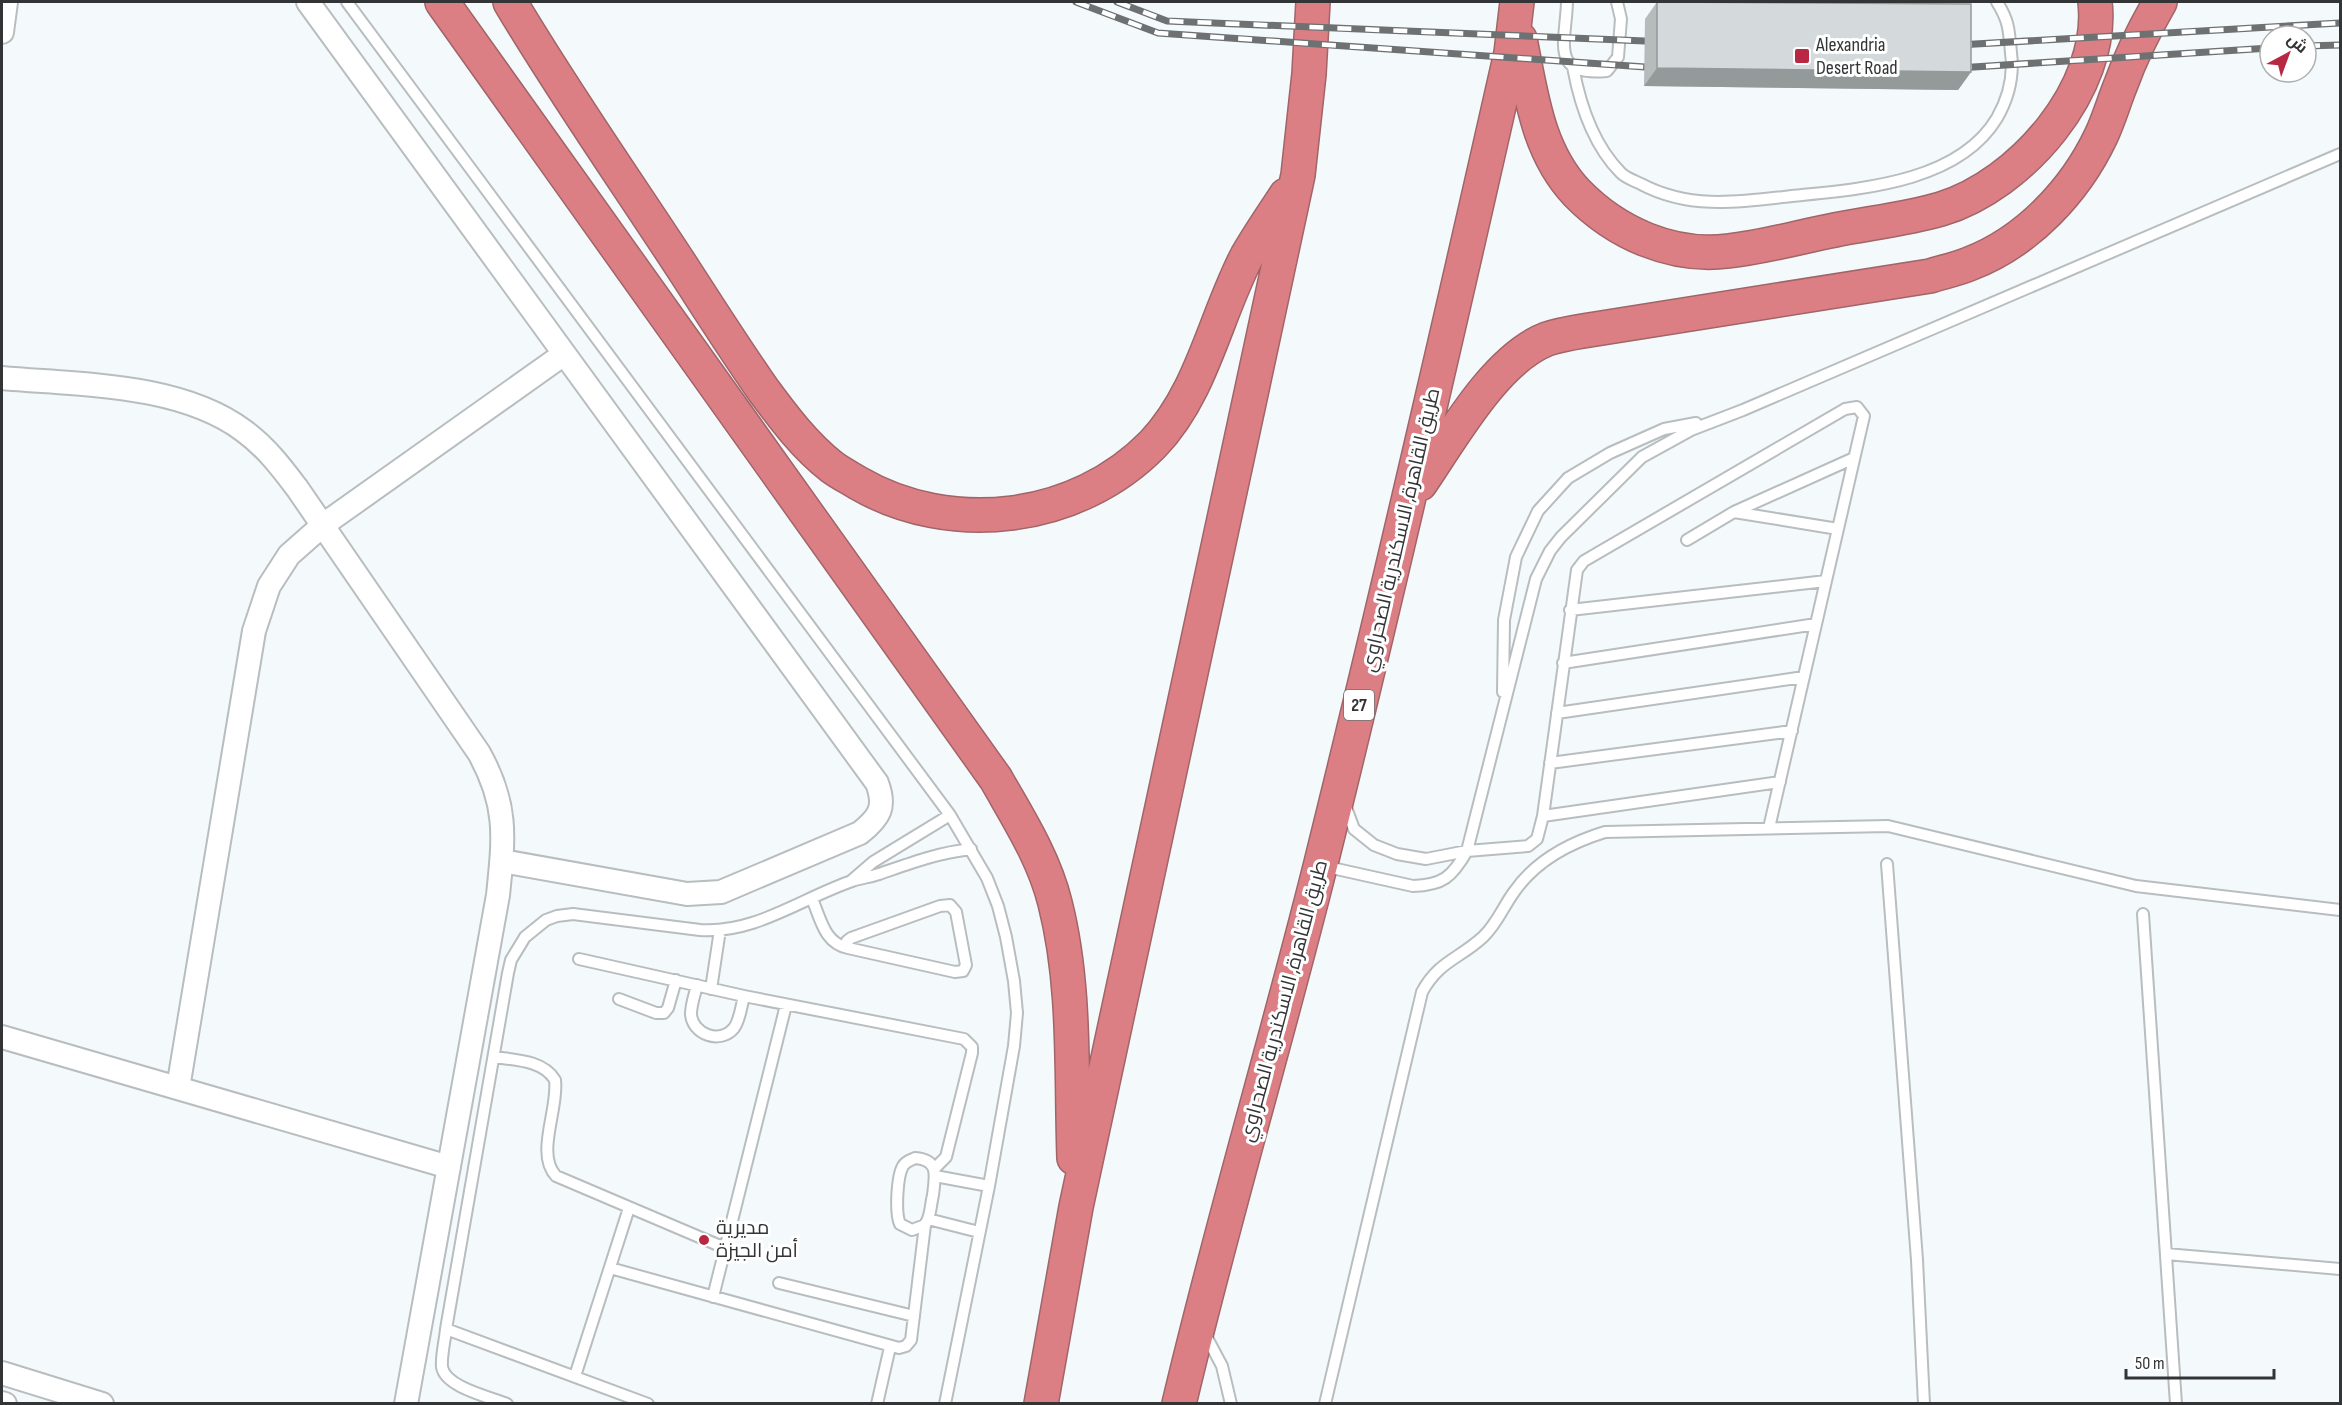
<svg xmlns="http://www.w3.org/2000/svg" width="2342" height="1405" font-family="'Sofia Sans Condensed',Cairo,sans-serif">
<style>
.lines{fill:none;stroke-linecap:round;stroke-linejoin:round}
.service-casing{stroke:#b8bdbf;stroke-width:14}
.minor-casing{stroke:#b8bdbf;stroke-width:26}
.motorway-casing{stroke:#a06569;stroke-width:36}
.service{stroke:#fff;stroke-width:10}
.minor{stroke:#fff;stroke-width:22}
.motorway{stroke:#dc7f85;stroke-width:33}
.rail-casing{stroke:#6d7172;stroke-width:7}
.rail{stroke:#fff;stroke-width:4.5;stroke-dasharray:14;stroke-linecap:butt}
.wall{fill:#b6bbbc}
.shaded-wall{fill:#949999}
.building{fill:#d4dadb;stroke:#949999;stroke-width:1.5}
.poi-dot{fill:#b92843;stroke:#fff;stroke-width:2}
.labels{text-anchor:middle;dominant-baseline:central;stroke-width:6;stroke-linejoin:round;paint-order:stroke}
.shield{fill:#fff;stroke:#707172;stroke-width:1.5}
.shield-label{font-size:18px;font-weight:bold;fill:#323435}
.poi-label{font-size:20px;fill:#323435;stroke:#fff;text-anchor:start}
.street-label{font-size:20px;fill:#323435;stroke:#fff}
</style>
<rect width="100%" height="100%" fill="#f4fafc"/>
<g class="lines">
<!-- service casing -->
<g class="service-casing">
<path id="service" d="M347,2L950,815L987,878L998,906L1006,937L1014,981L1017,1013L1014,1046L989,1186L945,1404
M1567,2C1566,41 1549,77 1607,71L1618,57L1621,19L1617,2
M1573,67C1580,105 1593,145 1621,173C1626,178 1635,181 1641,184C1690,210 1740,202 1792,196C1860,189 1958,183 1997,118C2009,97 2014,76 2011,53C2009,30 2009,21 1997,2
M1734,512L1838,529
M1687,540L1734,512L1854,458
M1570,610L1826,581
M1563,663L1816,624
M1503,692L1504,620L1516,557L1538,511L1568,478L1610,453L1664,429L1696,423
M1557,713L1804,677
M1550,763L1792,731
M1345,805L1354,829L1374,845L1397,854L1426,859L1467,851L1528,846L1537,839L1543,816L1577,570L1584,561L1845,409L1857,407L1864,416L1769,828
M1543,816L1780,782
M1887,864L1917,1260L1924,1404
M1323,866L1413,886C1443,885 1452,877 1467,851L1536,579L1550,551L1561,537L1642,457L1691,430L1743,410L2340,154
M851,881L873,862L950,815
M812,899C821,919 824,943 848,948L955,972L963,971L966,965L956,912L950,905L940,906L851,938L847,941L848,948
M2143,914L2176,1404
M579,959L744,996L964,1039L972,1047V1053L946,1157L935,1168
M697,985C695,994 691,1004 691,1014C692,1034 720,1045 734,1028C740,1020 741,1007 744,996
M711,989L720,930
M619,999L656,1013H664L668,1008L676,980
M494,1057C515,1060 543,1060 555,1080C559,1108 535,1154 556,1176L725,1248
M915,1158C940,1160 935,1176 933,1195C931,1203 931,1211 928,1219L925,1225L912,1230L900,1224C895,1213 897,1176 903,1166C906,1161 911,1160 915,1158Z
M935,1176L989,1186
M928,1219L979,1232
M2166,1254L2340,1269
M610,1268L899,1348L906,1346L911,1340L925,1225
M779,1283L914,1316
M713,1297L786,1005
M446,1329L648,1404
M1205,1334L1222,1366L1231,1404
M575,1376L629,1208
M507,1404C490,1397 445,1387 442,1367C441,1355 445,1341 446,1329L508,973L511,960L525,937L546,920L557,916L573,914L700,930C755,934 802,898 852,881C861,878 870,877 879,874C911,863 937,853 971,849
M877,1404L890,1347
M1325,1404L1422,992C1439,961 1459,959 1483,937C1497,924 1503,907 1514,892C1536,860 1569,843 1605,832L1888,826L2136,886L2340,910"/>
</g>
<!-- minor casing -->
<g class="minor-casing">
<path id="minor" d="M308,2L877,783C886,807 880,817 860,833L721,892L687,894L502,861
M2,32L6,2
M2,378C79,385 180,383 244,431C266,447 281,467 297,488L479,753C508,805 504,837 498,895L406,1404
M2,1037L449,1167
M178,1088L254,631L269,586L289,555L323,525L564,354
M2,1373L102,1404
M2,1403L5,1404"/>
</g>
<!-- motorway casing -->
<g class="motorway-casing">
<path id="motorway" d="M442,2L996,779C1018,818 1044,858 1055,903C1076,985 1071,1073 1074,1158
M510,2C564,93 626,181 684,270C710,310 736,351 764,391C784,418 805,446 832,467C840,473 850,478 858,483C951,537 1077,522 1153,444C1202,393 1215,317 1247,256C1259,235 1273,215 1286,195
M1520,39C1531,93 1537,151 1577,193C1616,233 1672,258 1728,251C1764,247 1799,237 1835,230C1870,223 1907,219 1941,209C2021,185 2105,88 2095,2
M1420,484C1451,439 1495,359 1547,339C1559,335 1571,333 1583,331L1930,276C1943,272 1957,269 1969,264C2027,242 2075,191 2101,136C2109,119 2114,101 2121,84C2131,56 2145,28 2160,2
M1041,1404L1076,1207L1298,175L1309,74L1313,2
M1179,1404C1222,1222 1276,1043 1321,863C1388,593 1450,323 1511,53L1517,2"/>
</g>
<!-- service -->
<use href="#service" class="service"/>
<!-- minor -->
<use href="#minor" class="minor"/>
<!-- motorway -->
<use href="#motorway" class="motorway"/>
<!-- rail casing -->
<g class="rail-casing">
<path id="rail" d="M1076,2L1158,33L1645,67
M1117,2L1167,21L1645,41
M1958,45L2340,23
M2306,46L2340,45
M1958,68L2270,48"/>
</g>
<!-- rail -->
<use href="#rail" class="rail"/>
</g>
<!-- wall -->
<path class="wall" d="M1657,2H1750L1971,72L1958,90L1644,86L1645,19Z"/>
<!-- shaded-wall -->
<path class="shaded-wall" d="M1657,68L1971,72L1958,90L1644,86Z"/>
<!-- building -->
<path class="building" d="M1657,2L1971,4V72L1657,68Z"/>
<!-- markers -->
<g class="poi-dot">
<rect x="1794" y="48" width="16" height="16" rx="3"/>
<circle cx="704" cy="1240" r="6"/>
</g>
<g class="labels">
<!-- shield labels -->
<rect class="shield" x="1344" y="690" width="30" height="30" rx="4.5"/>
<g class="shield-label">
<text x="1359" y="705">27</text>
</g>
<!-- poi labels -->
<g class="poi-label">
<text x="1816" y="45">Alexandria<tspan x="1816" dy="23">Desert Road</tspan></text>
<text x="716" y="1228">مديرية<tspan x="716" dy="23">أمن الجيزة</tspan></text>
</g>
<!-- street labels -->
<g class="street-label">
<text transform="translate(1401 530) rotate(-77)">طريق القاهرة, الاسكندرية الصحراوي</text>
<text transform="translate(1284 1001) rotate(-75)">طريق القاهرة, الاسكندرية الصحراوي</text>
</g>
</g>
<!-- border -->
<rect width="2342" height="1405" fill="none" stroke="#323435" stroke-width="6"/>
<!-- north arrow -->
<g transform="translate(2288 54) rotate(41)"><circle r="28" fill="#ffffff" stroke="#adaeae" stroke-width="1.5"/>
<path d="M0-4.5L10 22L0 15L-10 22Z" fill="#b92843"/>
<text y="-9" font-size="16" font-weight="bold" text-anchor="middle" fill="#323435">ش</text>
</g>
<!-- scale -->
<path d="M2126 1369v9h148v-9" fill="none" stroke="#323435" stroke-width="3"/>
<text x="2135" y="1369" font-size="18" fill="#323435" stroke="#ffffff" stroke-width="4.5" paint-order="stroke">50 m</text>
</svg>
